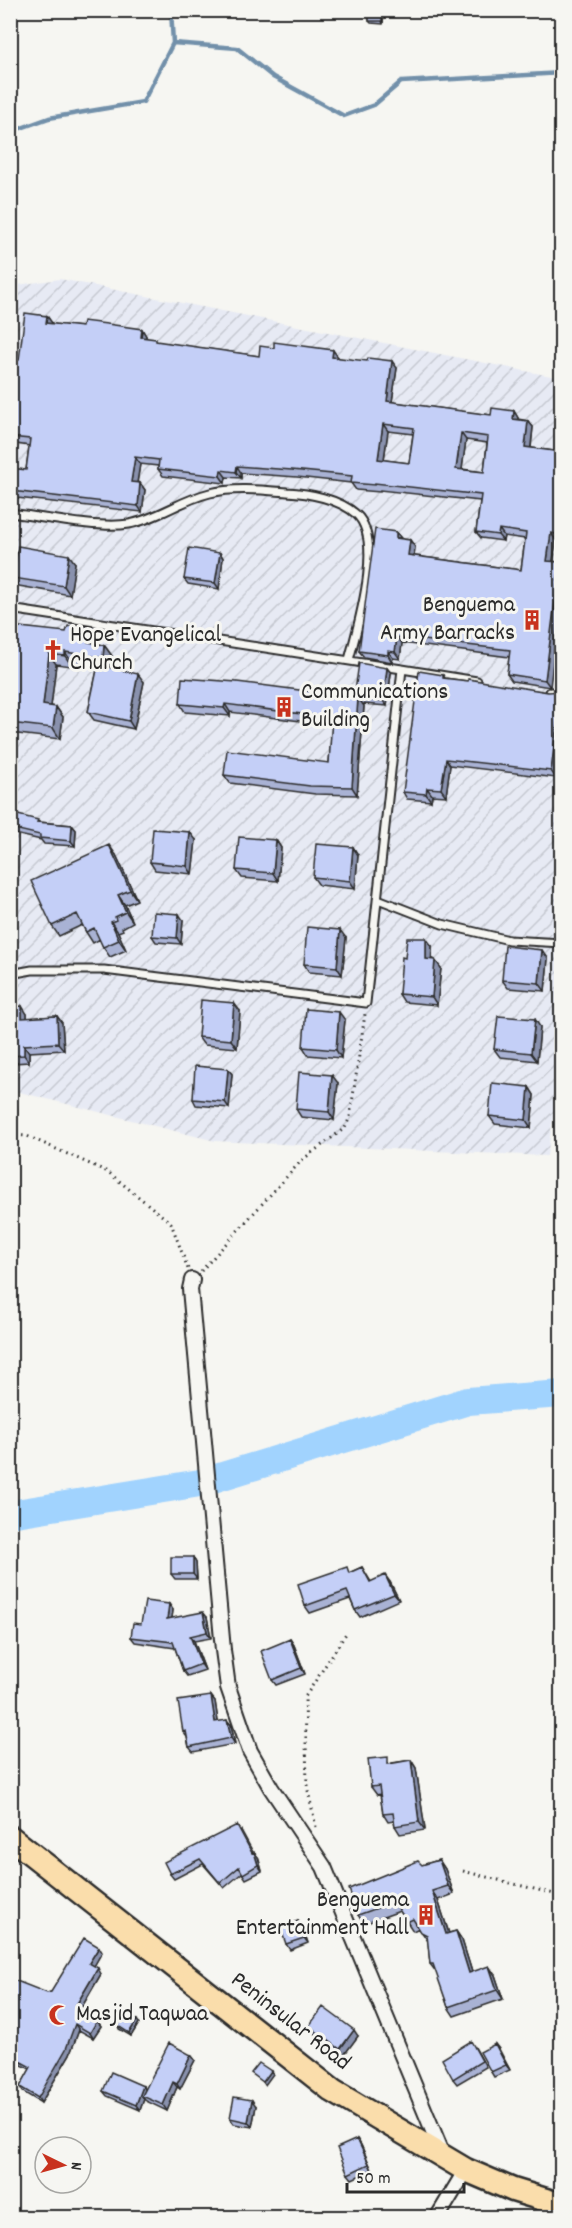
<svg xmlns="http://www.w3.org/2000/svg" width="572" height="2228" font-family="Dekko,sans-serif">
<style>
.industrial{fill:url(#industrial-furrows)}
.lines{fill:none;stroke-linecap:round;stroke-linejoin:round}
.stream{stroke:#7290aa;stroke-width:4.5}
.river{stroke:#a1d3fe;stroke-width:28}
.service-casing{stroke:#2b2b2b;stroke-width:11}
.minor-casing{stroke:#2b2b2b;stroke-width:18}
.primary-casing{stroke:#2b2b2b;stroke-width:27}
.path{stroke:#2b2b2b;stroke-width:3;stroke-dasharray:1.5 4.5;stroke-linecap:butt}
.service{stroke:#f6f6f2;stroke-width:7}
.minor{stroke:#f6f6f2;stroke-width:14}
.primary{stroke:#faddab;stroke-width:22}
.wall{fill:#a9b2d4;stroke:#2b2b2b;stroke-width:1.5;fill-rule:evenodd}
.shaded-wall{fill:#8991ad;stroke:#2b2b2b;stroke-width:1.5}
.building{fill:#c4cff7;stroke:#2b2b2b;stroke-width:1.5;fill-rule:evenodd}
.labels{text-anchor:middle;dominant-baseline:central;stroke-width:6;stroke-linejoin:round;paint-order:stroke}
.poi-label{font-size:24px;fill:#2b2b2b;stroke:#f6f6f2;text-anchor:start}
.street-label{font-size:24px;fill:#2b2b2b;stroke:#f6f6f2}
</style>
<defs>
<pattern id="industrial-furrows" width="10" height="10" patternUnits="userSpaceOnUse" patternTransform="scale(1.5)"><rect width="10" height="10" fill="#e7eaf4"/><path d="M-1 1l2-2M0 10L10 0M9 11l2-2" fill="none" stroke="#c6c9d1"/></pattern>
</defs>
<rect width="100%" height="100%" fill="#f6f6f2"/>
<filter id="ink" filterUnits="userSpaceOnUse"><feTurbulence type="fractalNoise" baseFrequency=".0167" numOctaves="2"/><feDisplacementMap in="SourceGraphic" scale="12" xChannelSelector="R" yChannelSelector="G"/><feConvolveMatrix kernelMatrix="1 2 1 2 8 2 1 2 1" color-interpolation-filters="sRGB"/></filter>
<g filter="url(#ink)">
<!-- industrial -->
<path class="industrial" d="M60,279L561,378L562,1061L547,1156L215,1141L11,1090L10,286Z"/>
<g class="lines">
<!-- stream -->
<path class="stream" d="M171,10L173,43
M10,132L49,118L143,102L173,43L237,48L273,77L344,116L374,105L401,82L562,73"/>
<!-- river -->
<path class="river" d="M10,1514L200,1483L468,1401L562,1394"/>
<!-- service casing -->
<g class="service-casing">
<path id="service" d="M10,513C42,517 99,529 129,524C157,519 181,500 210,493C234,487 262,490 287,492C309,493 339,499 356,514C385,540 357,628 349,660
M10,609L402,669L366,1003L104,970H32L10,974
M402,669L477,681
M550,692H558L562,671
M378,899L442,924L509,940L562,943"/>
</g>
<!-- minor casing -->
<g class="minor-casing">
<path id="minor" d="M192,1280L190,1289L223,1650L228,1687L250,1751L271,1788L324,1867L443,2155
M437,2218L466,2170"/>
</g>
<!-- primary casing -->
<g class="primary-casing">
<path id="primary" d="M10,1837L333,2091L466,2170L513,2190L562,2205"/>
</g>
<!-- path -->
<path class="path" d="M10,1135L27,1136L108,1172L171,1223L188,1269
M201,1271L302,1160L345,1128L350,1117L365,1014
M316,1827L307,1786L305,1697L347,1632
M463,1871L562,1896"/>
<!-- service -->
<use href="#service" class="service"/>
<!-- minor -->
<use href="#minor" class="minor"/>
<!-- primary -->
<use href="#primary" class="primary"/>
</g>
<!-- wall -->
<path class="wall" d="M369,10H384L383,24L371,23L369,21Z
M47,316L52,324L82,327L142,329L146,336V338L158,342L259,356L338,357V358L397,368L392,402L491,415L514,411L518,418V419L528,421L533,427L531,448L561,452V541L556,540L553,561L550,687L512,681L507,674L509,657L402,643L400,659L393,658L392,662L364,657L359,651L401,539L410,540L415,547L414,556L521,570L525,539L504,536L503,541L481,538L476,532L480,501L380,490V492L356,490L351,483L297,477L241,473V478L226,477L225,483L163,476L158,469V466L140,464L137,483H140L145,490L142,512L17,498L12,491L10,490V468L26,470L29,446L10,443V359L19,360ZM388,431L413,434L409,463L384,460ZM466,440L487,443L484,472L462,469Z
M220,553L223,558L219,589L188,584L184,579Z
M75,563L70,595L19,586L13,578Z
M10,626L98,637L97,644L104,645L112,656L110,668L144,682L134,729L94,720L88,712L98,666L72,662V666L56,664L51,706L56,707L63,717L60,739L10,733Z
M387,668L391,673L387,706L362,704L364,706L357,795L315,794L230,783L224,775L329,763L332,725L230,712V716L185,712L180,704L322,693L325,696L354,698Z
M443,675L445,678L548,692L556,778L450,765L446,796L432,795L431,801L407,799L403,792Z
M10,813L39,822L72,825L76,830L75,846L44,844L41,840L10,833Z
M196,840L192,874L155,870L150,862Z
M276,840L281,848L278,881L242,878L236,870Z
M353,847L358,855L355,889L319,885L313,877Z
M116,855L137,900L125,905L133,922L122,928L123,930L118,932L126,950L110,957L103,947L100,939L93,943L86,932L82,925L59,936L52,926Z
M183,920L181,944L156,942L152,936Z
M346,938L342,975L309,972L304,964Z
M432,946V960L441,968L437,1005L404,1002L399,994L405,958Z
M548,958L545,991L508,988L502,980Z
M10,1007L27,1014V1018L57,1016L62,1023L64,1050L29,1052V1062L13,1063L17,1114H10Z
M240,1011L237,1048L204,1045L198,1037Z
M345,1020L341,1058L308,1055L303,1047Z
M540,1027L537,1061L500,1057L494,1049Z
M228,1069L232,1074L229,1108L196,1105L193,1099Z
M338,1083L334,1120L301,1117L296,1109Z
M529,1087L534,1095L531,1128L495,1124L489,1116Z
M193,1557L196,1563L197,1579H175L171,1574Z
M362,1567L371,1582H390L399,1600L360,1617L355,1610L350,1599L310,1613L305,1606L351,1572Z
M169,1604L173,1610L172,1618L207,1617L211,1638L194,1641L205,1670L187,1676L183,1671L175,1648L135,1642L131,1637L141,1624Z
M290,1639L294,1645L305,1674L276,1685L272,1680Z
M211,1696L215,1701L218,1722L227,1720L231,1725L235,1744L193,1752L189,1747L187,1737L183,1732Z
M411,1760L416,1768L425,1830L400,1834L395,1826L394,1821L388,1822L383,1814L380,1794L377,1795L371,1787L392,1763Z
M241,1830L253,1852L258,1857L262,1871L246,1879L242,1873L224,1888L203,1864L174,1879L170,1874Z
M439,1860L445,1869L454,1894L438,1900L449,1933L456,1931L462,1940L472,1972L495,1975L503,1999L454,2016L448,2007L437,1973L430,1964L428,1941L419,1928L413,1931L400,1911L364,1924L358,1915L422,1865Z
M298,1921L302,1926L308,1943L290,1950L286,1944Z
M102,1952L94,1966L101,1974L80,2010L97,2021L101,2026L93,2038L79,2030L70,2054L41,2103L23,2092L20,2087L30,2069L10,2059V2012L13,2008L10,2007V1990L47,1993L51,1992Z
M139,2023L131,2036L119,2029L118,2026Z
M309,2026L358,2036L344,2055L313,2032Z
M495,2044L510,2070L494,2077L491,2072Z
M475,2047L486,2067L457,2084L453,2079Z
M191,2055L195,2060L180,2089L177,2087L167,2111L146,2101L144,2099L140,2110L107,2096L103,2091L143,2086L145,2089Z
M256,2106L252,2127L234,2124L230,2118Z
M357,2139L361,2145L372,2170L352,2179L348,2174Z"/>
<!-- shaded-wall -->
<path class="shaded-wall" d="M382,10H384L383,24L382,21Z
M47,316L52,323L51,330L46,323Z
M142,329L146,336L145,344L141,337Z
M333,350L338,357L337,364L332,357Z
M392,361L397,368L391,408L387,401Z
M514,411L518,418L517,425L513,419Z
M528,421L533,427L530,454L525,447Z
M383,424L388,431L383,466L378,459Z
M461,433L466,440L461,476L456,469Z
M135,457L140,464L136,489L131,482Z
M237,466L241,473V478L236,472Z
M221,470L226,477L225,483L220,476Z
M140,483L145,490L142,512L138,506Z
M499,529L504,536L503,541L498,535Z
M396,532L401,538H396Z
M551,533L556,540L552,567L547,561Z
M410,540L415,547L413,562L408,555Z
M220,553L223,558L219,589L215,583Z
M69,555L75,563L70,595L64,586Z
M560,562L561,564V596L550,687L545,680Z
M91,627L98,637L95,653L88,642Z
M397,637L402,643L400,659L395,652Z
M104,645L112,656L110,668L103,658Z
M388,651L393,658L392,662L388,655Z
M65,652L72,662V666L65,656Z
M49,654L56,664L50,715L43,705Z
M387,668L391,673L387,706L383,701Z
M138,674L144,682L134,729L129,721Z
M561,694V737L556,778L551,771Z
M358,698L364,706L357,795L352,787Z
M225,704L230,712V716L224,708Z
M56,707L63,717L60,739L53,728Z
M446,759L450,765L446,796L441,789Z
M427,788L432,795L431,801L426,794Z
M72,825L76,830L75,846L71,841Z
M190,832L196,840L192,874L187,866Z
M276,840L281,848L278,881L273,873Z
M109,845L116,855L137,900L130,890Z
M353,847L358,855L355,889L350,881Z
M118,895L125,905L133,922L126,912Z
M179,914L183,920L181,944L177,938Z
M111,922L118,932L126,950L119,940Z
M340,930L346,938L342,975L337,967Z
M426,938L432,946L431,967L426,959Z
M542,950L548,958L545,991L539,983Z
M435,960L441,968L437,1005L432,997Z
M234,1003L240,1011L237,1048L231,1040Z
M22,1006L27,1014V1026L22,1018Z
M339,1012L345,1020L341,1058L336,1050Z
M57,1016L62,1023L64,1050L58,1043Z
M535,1019L540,1027L537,1061L531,1053Z
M24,1045L29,1052V1062L24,1055Z
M10,1059L13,1063L17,1114L12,1106L10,1086Z
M228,1069L232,1074L229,1108L225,1102Z
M332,1075L338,1083L334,1120L329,1112Z
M529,1087L534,1095L531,1128L526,1120Z
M193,1557L196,1563L197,1579L193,1574Z
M385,1575L390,1582L399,1600L394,1594Z
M169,1604L173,1610L171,1625L167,1619Z
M203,1612L207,1617L211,1638L207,1632Z
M190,1636L194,1641L205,1670L201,1664Z
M290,1639L294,1645L305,1674L301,1668Z
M211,1696L215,1701L219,1728L215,1722Z
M227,1720L231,1725L235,1744L231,1738Z
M411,1760L416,1768L425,1830L419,1822Z
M254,1852L258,1857L262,1871L258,1865Z
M439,1860L445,1869L454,1894L448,1886Z
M432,1891L438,1900L452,1943L446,1934Z
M298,1921L302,1926L308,1943L304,1938Z
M456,1931L462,1940L475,1982L469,1973Z
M99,1947L102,1952L93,1968L89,1963Z
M489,1966L495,1975L503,1999L497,1990Z
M98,1968L101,1974L79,2012L75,2007Z
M137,2020L139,2023L131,2036L129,2033Z
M97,2021L101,2026L93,2038L90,2033Z
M75,2024L79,2030L70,2054L41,2103L38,2098Z
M354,2030L358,2036L344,2055L340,2049Z
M495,2044L499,2049L510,2070L506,2065Z
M191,2055L195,2060L180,2089L177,2084Z
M271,2071L273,2074L265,2085L263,2082Z
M173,2082L177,2087L167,2111L163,2105Z
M143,2086L147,2092L142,2096L144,2099L140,2110L136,2105Z
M252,2100L256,2106L252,2127L248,2122Z
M357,2139L361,2145L372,2170L369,2164Z"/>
<!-- building -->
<path class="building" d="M369,10H382V21H369Z
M25,313L47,316L46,323L82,327L83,321L107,324L142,329L141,337L156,339V341L259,356L260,346L274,348V342L333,350L332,357L367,361L368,358L392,361L387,401L491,415L492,408L514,411L513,419L528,421L525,447L561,452V535L551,533L547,561L560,562L545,680L507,674L510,650L397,637L395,652L388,651V655L359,651L375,529L396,532V538L410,540L408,555L521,570L526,533L499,529L498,535L476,532L481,495L375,483V485L351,483L352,476L292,470L237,466L236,472L221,470L220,476L158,469L159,460L135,457L131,482L140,483L138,506L12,491L13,485L10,484V468L26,470L30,439L10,437V359L19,360ZM383,424L414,428L409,463L378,459ZM461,433L488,437L484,472L456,469Z
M18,546L69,555L64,586L13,578Z
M189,548L220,553L215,583L184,579Z
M10,626L66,632L68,626L91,627L88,642L104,645L103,658L65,652V656L49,654L43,705L56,707L53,728L10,723Z
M359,663L387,668L383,701L354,698Z
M98,665L138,674L129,721L88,712Z
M419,671L443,675V678L468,681V679L548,692L561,691L551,771L446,759L441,789L427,788L426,794L403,792Z
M182,678L237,682L322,693V696L358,698L352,787L310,786L224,775L227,750L329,763L332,718L225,704L224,708L180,704Z
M10,813L38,820L37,822L72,825L71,841L40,838V835L10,828Z
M153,829L190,832L187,866L150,862Z
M239,837L276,840L273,873L236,870Z
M316,844L353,847L350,881L313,877Z
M109,845L130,890L118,895L126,912L115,917L116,920L111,922L119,940L103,947L94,928L86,932L77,914L52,926L31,881Z
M154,912L179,914L177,938L152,936Z
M307,927L340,930L337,967L304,964Z
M407,938H426V959L435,960L432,997L399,994L402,957L405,958Z
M505,946L542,950L539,983L502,980Z
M201,1000L234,1003L231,1040L198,1037Z
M22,1006V1018L57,1016L58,1043L24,1045V1055L10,1056V1007Z
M306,1009L339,1012L336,1050L303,1047Z
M498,1016L535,1019L531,1053L494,1049Z
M195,1066L228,1069L225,1102L193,1099Z
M299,1072L332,1075L329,1112L296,1109Z
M492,1083L529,1087L526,1120L489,1116Z
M10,1086L12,1106L10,1107Z
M171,1557H193V1574H171Z
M347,1567L349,1573L362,1567L370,1582L385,1575L394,1594L355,1610L347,1591L305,1606L298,1584Z
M145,1601L169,1604L167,1619L203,1612L207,1632L190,1636L201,1664L183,1671L173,1642L131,1637L133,1623L141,1624Z
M290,1639L301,1668L272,1680L261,1651Z
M211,1696L215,1722L227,1720L231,1738L189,1747L186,1731L183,1732L178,1701Z
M388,1757V1764L411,1760L419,1822L395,1826L393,1813L383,1814L379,1786L371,1787L368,1759Z
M237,1825L252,1853L254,1852L258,1865L243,1874L239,1867L220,1883L200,1859L170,1874L164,1862Z
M439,1860L448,1886L432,1891L446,1934L456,1931L469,1973L489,1966L497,1990L448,2007L433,1964H430L427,1935L421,1932L413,1919L407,1922L394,1902L358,1915L349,1889L418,1861L422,1865Z
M298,1921L304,1938L286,1944L280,1927Z
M84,1938L99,1947L89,1963L98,1968L75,2007L97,2021L90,2033L75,2024L66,2049L38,2098L20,2087L31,2067L10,2056V2012L15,2005L10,2004V1990L14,1980L47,1993L51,1992Z
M323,2007L354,2030L340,2049L309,2026Z
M125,2013L137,2020L129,2033L118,2026Z
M471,2041L482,2061L453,2079L442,2059Z
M169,2043L191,2055L177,2084L173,2082L163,2105L142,2096Z
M495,2044L506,2065L491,2072L480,2052Z
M259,2063L271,2071L263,2082L251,2073Z
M111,2072L143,2086L136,2105L103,2091Z
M234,2097L252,2100L248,2122L230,2118Z
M357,2139L369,2164L348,2174L337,2148Z
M28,2210L32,2217H12Z"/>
</g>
<!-- icons -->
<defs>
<g id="building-bare" transform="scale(1.62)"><path d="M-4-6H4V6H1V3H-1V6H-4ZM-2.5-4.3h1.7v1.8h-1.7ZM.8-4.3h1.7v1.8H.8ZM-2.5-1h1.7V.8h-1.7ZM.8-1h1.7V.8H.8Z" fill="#c8321e" stroke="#f6f6f2" stroke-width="2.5" paint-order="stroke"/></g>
<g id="church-bare" transform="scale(1.62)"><path d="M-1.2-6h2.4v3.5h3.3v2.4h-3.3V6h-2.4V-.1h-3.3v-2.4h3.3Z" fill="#c8321e" stroke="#f6f6f2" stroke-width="2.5" paint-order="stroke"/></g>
<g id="mosque-bare" transform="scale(1.62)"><path d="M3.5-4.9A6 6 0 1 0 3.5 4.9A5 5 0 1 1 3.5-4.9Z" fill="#c8321e" stroke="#f6f6f2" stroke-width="2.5" paint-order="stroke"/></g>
</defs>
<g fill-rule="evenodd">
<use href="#building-bare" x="532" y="620"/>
<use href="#church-bare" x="53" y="650"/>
<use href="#building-bare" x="284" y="707"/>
<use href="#building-bare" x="426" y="1915"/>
<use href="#mosque-bare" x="59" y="2015"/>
</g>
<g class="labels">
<!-- poi labels -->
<g class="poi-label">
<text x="515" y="606" text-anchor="end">Benguema<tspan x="515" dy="28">Army Barracks</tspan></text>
<text x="70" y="636">Hope Evangelical<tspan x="70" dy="28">Church</tspan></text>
<text x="301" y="693">Communications<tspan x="301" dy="28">Building</tspan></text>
<text x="409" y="1901" text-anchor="end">Benguema<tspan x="409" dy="28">Entertainment Hall</tspan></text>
<text x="76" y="2015">Masjid Taqwaa</text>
</g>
<!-- street labels -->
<g class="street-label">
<text transform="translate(290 2022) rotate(38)">Peninsular Road</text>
</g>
</g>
<!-- margin -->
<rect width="572" height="2228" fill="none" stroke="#f6f6f2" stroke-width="36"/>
<rect x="18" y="18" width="536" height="2192" fill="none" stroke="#2b2b2b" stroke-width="2" filter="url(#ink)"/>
<!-- north arrow -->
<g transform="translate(63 2165) rotate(95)"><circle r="28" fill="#f6f6f2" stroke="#a5a5a2" stroke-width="1.5"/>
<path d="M0-4.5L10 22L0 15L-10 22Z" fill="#c8321e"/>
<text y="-9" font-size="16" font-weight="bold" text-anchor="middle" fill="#2b2b2b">N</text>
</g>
<!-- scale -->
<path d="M347 2183v9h117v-9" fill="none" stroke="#2b2b2b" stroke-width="3"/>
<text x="356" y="2183" font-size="18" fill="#2b2b2b" stroke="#f6f6f2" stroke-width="4.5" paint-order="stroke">50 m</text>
</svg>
